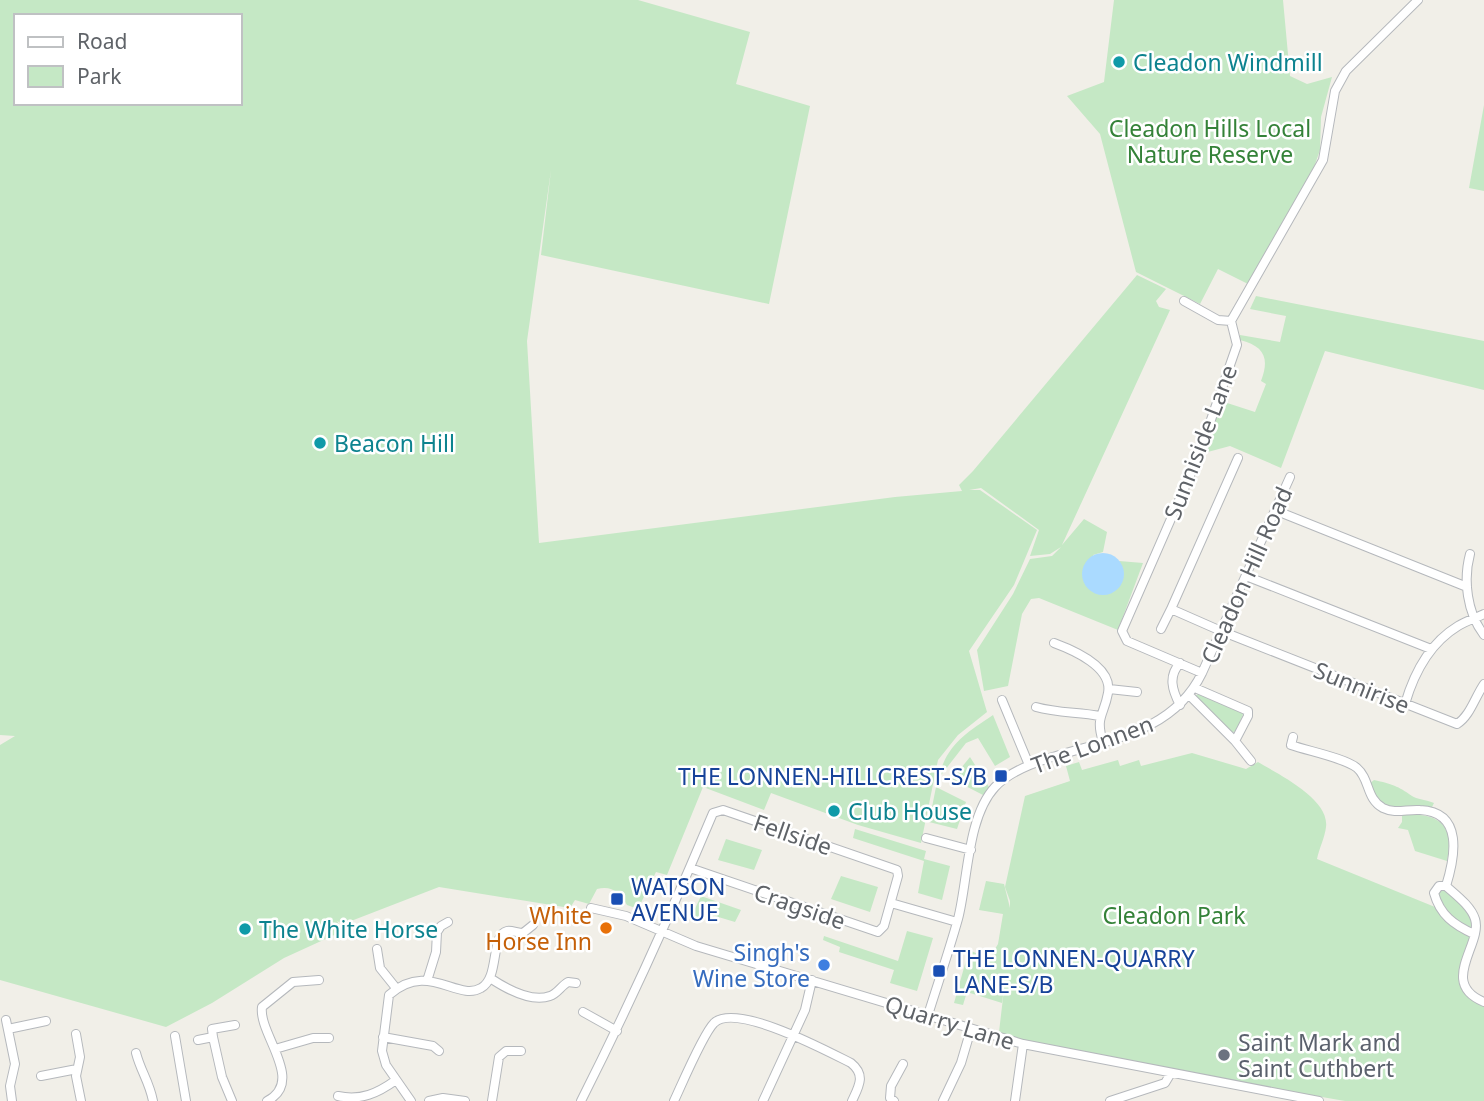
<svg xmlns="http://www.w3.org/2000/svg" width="1484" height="1101" font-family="'Noto Sans',sans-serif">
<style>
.green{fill:#c5e8c5;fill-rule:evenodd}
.water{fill:#aadaff}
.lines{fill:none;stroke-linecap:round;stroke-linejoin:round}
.minor-casing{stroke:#b5b8bc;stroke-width:10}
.minor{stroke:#fff;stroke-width:8}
.culture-dot{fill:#0f9aa8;stroke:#fff;stroke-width:2.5}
.transit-dot{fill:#1a4fb4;stroke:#fff;stroke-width:2.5}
.food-dot{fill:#e8710a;stroke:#fff;stroke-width:2.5}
.shop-dot{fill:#3f7fe0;stroke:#fff;stroke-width:2.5}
.worship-dot{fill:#6b7280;stroke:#fff;stroke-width:2.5}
.labels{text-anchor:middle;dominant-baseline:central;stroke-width:5;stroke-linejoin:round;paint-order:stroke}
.culture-label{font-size:23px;fill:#0d838f;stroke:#fff;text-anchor:start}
.park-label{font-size:23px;fill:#348238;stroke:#fff}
.street-label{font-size:23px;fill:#5f6368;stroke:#fff}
.transit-label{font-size:23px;fill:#164399;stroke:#fff;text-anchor:start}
.food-label{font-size:23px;fill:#c56008;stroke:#fff;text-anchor:end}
.shop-label{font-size:23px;fill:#366cbe;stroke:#fff;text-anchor:end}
.worship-label{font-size:23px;fill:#5b616d;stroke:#fff;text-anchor:start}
</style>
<rect width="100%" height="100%" fill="#f1efe8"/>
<!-- green -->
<path class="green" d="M0,0H638L750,32L736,84L810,106L769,304L541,255L551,170L527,341L539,543L895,497L962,491L959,485L973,471L1137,275L1166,289L1156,301L1159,307L1170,310L1062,545L1084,519L1107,532L1103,552L1093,555L1113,592C1123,584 1127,573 1119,561L1143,563L1118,630L1039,598L1031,599L1022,614L1008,686L984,691L977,650L1013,594L1030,559L1052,556L1061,547L1050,554L1030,556L1039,530L981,488L969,490H980L1037,530L1014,585L969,651L987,712L958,735L938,760L921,843L858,825L771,793L764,810L703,787L667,875L656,872L638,909L627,905C620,893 612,885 597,889L589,904L575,900L570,908L439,887L351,921L341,923L337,921L343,931L284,958L212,1003L166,1027L0,980V745L15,736L0,735ZM16,16H240V103H16Z
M1114,0H1283L1290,76L1307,84L1332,77L1321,117L1320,150L1312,173L1248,284L1218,269L1200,304L1136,272L1100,134L1067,96L1104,82Z
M1484,105V191L1469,188Z
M1256,296L1484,341V390L1325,351L1281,468L1230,446L1204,453L1221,401L1255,412L1266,384L1261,381C1270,358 1264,346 1240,340V335L1280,342L1286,316L1250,309Z
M1198,694L1244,712L1236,731L1231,733L1194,697Z
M993,715L1010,757L995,766L978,738L966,743L938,779C947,744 965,734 993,715Z
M1192,753L1246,769L1258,762C1278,774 1330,799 1326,827C1325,837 1319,849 1317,859L1435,907L1444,919L1471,936C1457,974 1456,976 1484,1005V1101H1345L1189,1074L1024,1041L999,1032L1005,981L1002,1003L967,992L963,1005L954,1003L969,950L989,959L998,944L1003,914L979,910L986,881L1004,884L1010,908V901L1005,887L1025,796L1070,781L1066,766L1079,762L1082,770L1118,760L1120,766L1139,760L1141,766Z
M970,757L989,787L983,795L952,779Z
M1374,780C1392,784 1398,786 1412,796C1416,799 1427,800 1434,803L1431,809L1390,808L1380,803L1369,784Z
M936,787L966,802L957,829L929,822Z
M1402,814C1438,814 1455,822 1447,861L1415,851L1408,830L1398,828L1402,822Z
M855,829L926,851L924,859L950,866L942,900L918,893L924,861L853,838Z
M726,839L762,850L754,870L718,860Z
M841,876L878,887L870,912L831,899Z
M1439,888H1445C1457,899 1473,910 1474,928L1471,930L1449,916L1436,894Z
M701,896L741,910L735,922L705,913L703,919L692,915Z
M907,931L933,938L917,991L890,983L894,970L839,952L840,947L823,940L824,936L898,961Z"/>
<!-- water -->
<path class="water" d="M1082 574a21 21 0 1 1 42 0a21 21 0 1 1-42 0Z"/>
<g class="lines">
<!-- minor casing -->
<g class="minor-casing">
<path id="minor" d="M1184,301L1218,320L1231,321
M1238,458L1171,609L1221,631L1457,724C1470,716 1475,697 1484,684
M1277,511L1467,587
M1470,554C1463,580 1467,613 1484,635
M1246,576L1431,649
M1161,629L1171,609
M1054,643C1073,650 1113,667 1108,693C1104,716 1095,716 1103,742
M1180,663C1168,676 1172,690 1180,705
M1202,673L1127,641L1122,631L1198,457L1237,345L1231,321L1323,160L1335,91L1346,71L1418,0
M1109,689L1137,692
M1190,696L1235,741L1248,716V711L1195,688
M1002,700L1029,765
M1405,704C1414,673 1430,643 1458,626C1466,621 1476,618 1484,614
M1036,707C1057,713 1078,712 1100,716
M1293,737L1291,745C1308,751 1345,758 1357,768C1370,779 1366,799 1383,808C1395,814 1407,809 1420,810C1464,812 1455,857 1446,886C1456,895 1471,906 1475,919C1483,944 1438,983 1484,1002
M1235,741L1251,761
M926,838L971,850
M1446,886H1439L1434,893C1440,915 1454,925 1474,934
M891,903L957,922
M591,908L626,916L696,946L1023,1044L1319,1101
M377,949L380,968L396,988
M490,978C505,988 531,1003 550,996C557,994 561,986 568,982L576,983
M427,981L436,952L437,932L441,926L448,922
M583,1012L617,1031
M928,1015C938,983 949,951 958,919C968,881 967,817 995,787C1010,771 1035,762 1056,756C1112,739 1174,731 1202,673L1290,477
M6,1020L15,1064L10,1086L12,1101
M8,1029L46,1021
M76,1034L80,1057L76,1076L81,1101
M175,1036L186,1101
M213,1037L212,1029L235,1025
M383,1037L433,1046L439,1051
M198,1040L213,1037L222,1077L232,1101
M275,1049L313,1038H329
M136,1053C141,1072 149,1081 153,1101
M41,1076L77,1069
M338,1096C361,1101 378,1093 396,1080
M267,1101C306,1081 258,1034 262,1007L293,982L319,980
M411,1101L386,1065L382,1051L389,995C428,960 457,1002 481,988C500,978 490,935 507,931C511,930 518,933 523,933L533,925
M429,1101L443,1098L465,1101
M492,1101L499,1057L506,1051H521
M581,1101C629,1006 672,911 713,813L723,810L897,870L898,876L884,926L878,932L690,868
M674,1101C682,1084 703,1034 714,1023C736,1002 827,1051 851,1063C866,1075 859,1086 852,1101
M763,1101L805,1010L812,980
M894,1101L890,1098L891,1086L903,1064
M943,1101L961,1063L971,1029
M1015,1101L1023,1044
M1110,1101L1165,1083L1171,1073"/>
</g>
<!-- minor -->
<use href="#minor" class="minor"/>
</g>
<!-- markers -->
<g class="culture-dot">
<circle cx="1119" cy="62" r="7"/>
<circle cx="320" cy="443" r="7"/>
<circle cx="834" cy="811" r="7"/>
<circle cx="245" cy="929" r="7"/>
</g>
<g class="transit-dot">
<rect x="994" y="769" width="14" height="14" rx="3.5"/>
<rect x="610" y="892" width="14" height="14" rx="3.5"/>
<rect x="932" y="964" width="14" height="14" rx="3.5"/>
</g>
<circle class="food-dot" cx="606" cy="928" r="7"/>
<circle class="shop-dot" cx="824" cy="965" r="7"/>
<circle class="worship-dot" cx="1224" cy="1055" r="7"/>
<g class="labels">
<!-- culture labels -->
<g class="culture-label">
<text x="1133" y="62">Cleadon Windmill</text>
<text x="334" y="443">Beacon Hill</text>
<text x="848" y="811">Club House</text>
<text x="259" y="929">The White Horse</text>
</g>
<!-- park labels -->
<g class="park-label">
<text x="1210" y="128">Cleadon Hills Local<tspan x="1210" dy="26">Nature Reserve</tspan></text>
<text x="1174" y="915">Cleadon Park</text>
</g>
<!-- street labels -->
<g class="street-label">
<text transform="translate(1200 442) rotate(-69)">Sunniside Lane</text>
<text transform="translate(1246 575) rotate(-66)">Cleadon Hill Road</text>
<text transform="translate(1362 687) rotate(22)">Sunnirise</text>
<text transform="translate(1092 744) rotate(-20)">The Lonnen</text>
<text transform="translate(793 834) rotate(19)">Fellside</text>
<text transform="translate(800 906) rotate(19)">Cragside</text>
<text transform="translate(950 1022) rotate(17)">Quarry Lane</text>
</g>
<!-- transit labels -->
<g class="transit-label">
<text x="987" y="776" text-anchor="end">THE LONNEN-HILLCREST-S/B</text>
<text x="631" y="886">WATSON<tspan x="631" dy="26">AVENUE</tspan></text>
<text x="953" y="958">THE LONNEN-QUARRY<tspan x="953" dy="26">LANE-S/B</tspan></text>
</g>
<!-- food labels -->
<g class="food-label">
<text x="592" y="915">White<tspan x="592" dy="26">Horse Inn</tspan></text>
</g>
<!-- shop labels -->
<g class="shop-label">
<text x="810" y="952">Singh's<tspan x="810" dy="26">Wine Store</tspan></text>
</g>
<!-- worship labels -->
<g class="worship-label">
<text x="1238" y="1042">Saint Mark and<tspan x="1238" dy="26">Saint Cuthbert</tspan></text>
</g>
</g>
<!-- legend -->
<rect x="14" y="14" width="228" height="91" fill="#ffffff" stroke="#bfc1c3" stroke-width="2"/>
<rect x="28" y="37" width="35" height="10" fill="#ffffff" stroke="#bfc1c3" stroke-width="2"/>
<text x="77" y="49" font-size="21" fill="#5f6368">Road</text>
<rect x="28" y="66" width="35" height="21" fill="#c5e8c5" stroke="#bfc1c3" stroke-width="2"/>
<text x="77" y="84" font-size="21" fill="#5f6368">Park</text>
</svg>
